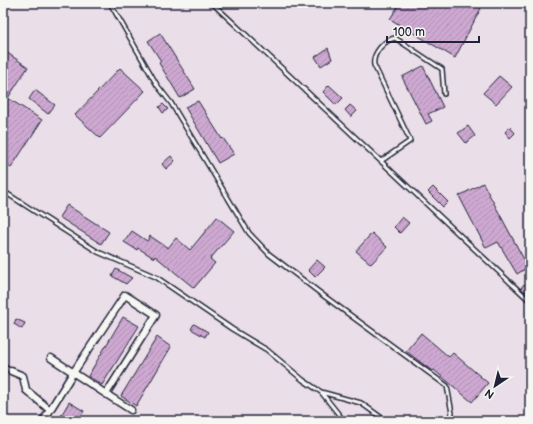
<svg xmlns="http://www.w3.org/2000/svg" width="533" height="424" font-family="'Balsamiq Sans',sans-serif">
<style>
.building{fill:url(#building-hatch);stroke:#22223b}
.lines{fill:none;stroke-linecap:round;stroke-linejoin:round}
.lane-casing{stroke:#22223b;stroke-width:6}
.street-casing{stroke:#22223b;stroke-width:9}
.lane{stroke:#f6f6f2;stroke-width:3}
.street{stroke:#f6f6f2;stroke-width:6}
</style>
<defs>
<pattern id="building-hatch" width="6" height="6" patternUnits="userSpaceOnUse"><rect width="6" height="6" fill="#cda8d1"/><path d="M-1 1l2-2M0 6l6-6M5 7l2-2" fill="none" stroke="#b090b4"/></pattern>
</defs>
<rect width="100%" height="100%" fill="#eadfe8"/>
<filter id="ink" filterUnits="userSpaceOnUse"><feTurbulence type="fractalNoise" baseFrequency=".025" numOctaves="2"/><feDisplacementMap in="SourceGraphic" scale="8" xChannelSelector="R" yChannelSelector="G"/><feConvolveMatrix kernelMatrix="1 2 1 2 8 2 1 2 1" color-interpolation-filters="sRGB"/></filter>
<g filter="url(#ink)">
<!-- building -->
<path class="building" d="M400,3H473L481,8L455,58L390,19Z
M160,33L195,89L180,98L159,63L161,61L148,41Z
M328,48L332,59L321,66L315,57Z
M3,50L28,67L8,98L42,120L11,168L3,162Z
M423,66L443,107L428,114L432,121L426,124L402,77Z
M120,68L145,91L100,138L75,115Z
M499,76L512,87L496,104L483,93Z
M329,85L343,98L336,105L323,92Z
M35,90L55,105L48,114L29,99Z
M198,101L222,139L223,138L234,154L218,163L185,107Z
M163,104L168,109L163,113L159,107Z
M350,105L357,111L351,117L345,110Z
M468,126L475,136L466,143L458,133Z
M510,127L515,133L510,138L505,132Z
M171,156L175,161L166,169L162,164Z
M483,183L528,267L517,274L498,242L486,248L459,196Z
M433,187L448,202L443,207L428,192Z
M67,205L109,232L101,244L59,217Z
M217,217L234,231L210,259L215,263L194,288L155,256L154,258L138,248L137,250L124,242L132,231L147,241L150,236L168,248L176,238L190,250Z
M402,217L409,223L400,233L394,227Z
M372,233L387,247L371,264L356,251Z
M317,260L325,267L315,277L308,270Z
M116,269L132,278L126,284L112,276Z
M524,284L529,288L525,292L521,288Z
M123,317L139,326L102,385L88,376Z
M16,319L25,323L22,329L14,324Z
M194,324L208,332L205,337L191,329Z
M421,333L449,357L453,353L488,383L472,402L434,370L432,371L406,351Z
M157,337L171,347L136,406L121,396Z
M69,402L84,411L78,421H58Z"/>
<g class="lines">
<!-- lane casing -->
<g class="lane-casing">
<path id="lane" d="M110,3L157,85L171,103L249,233L269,254L324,296L447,386L452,413L447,421
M212,3L530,301
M381,161L410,141L409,138L374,65C372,54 384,40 395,38L442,69L444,94
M3,191L98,252L156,277L232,329L267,350L303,380L321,392L361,403L386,421
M3,366L11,371
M321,392L344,421"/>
</g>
<!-- street casing -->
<g class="street-casing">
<path id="street" d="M11,371L23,376L26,390L50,410L43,421
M106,394L131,410
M50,410L73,373L125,295L156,315L106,394L51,358"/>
</g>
<!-- lane -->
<use href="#lane" class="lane"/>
<!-- street -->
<use href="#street" class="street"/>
</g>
</g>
<!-- margin -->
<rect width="533" height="424" fill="none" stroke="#f6f6f2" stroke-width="16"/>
<rect x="8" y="8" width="517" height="408" fill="none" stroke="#22223b" stroke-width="1.5" filter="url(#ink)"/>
<!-- north arrow -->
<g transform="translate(495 386) rotate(215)" stroke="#f6f6f2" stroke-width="3" paint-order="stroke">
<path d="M0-3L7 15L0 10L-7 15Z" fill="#22223b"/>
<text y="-6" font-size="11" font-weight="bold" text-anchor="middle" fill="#22223b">N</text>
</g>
<!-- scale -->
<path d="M387 36v6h92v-6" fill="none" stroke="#22223b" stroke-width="2"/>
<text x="393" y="36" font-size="12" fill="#22223b" stroke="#f6f6f2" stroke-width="3" paint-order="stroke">100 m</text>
</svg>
